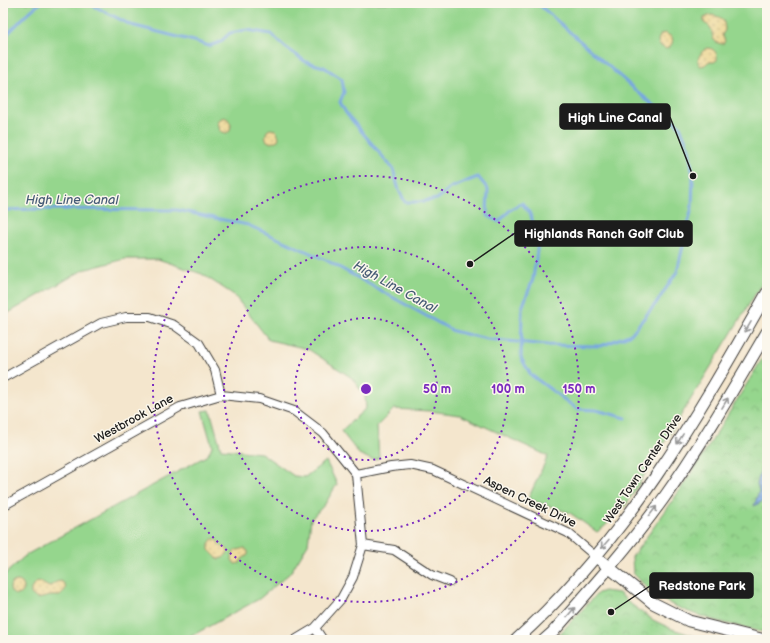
<svg xmlns="http://www.w3.org/2000/svg" width="770" height="643" font-family="'Balsamiq Sans',sans-serif">
<style>
.grass{fill:#95d68d;stroke:#587954}
.sand{fill:url(#sand-dots);stroke:#857b5d}
.park{fill:url(#park-crowns);stroke:#587954}
.water{fill:url(#water-rules);stroke:#4a617e}
.lines{fill:none;stroke-linecap:round;stroke-linejoin:round}
.stream{stroke:#77a6e1;stroke-width:3}
.street-casing{stroke:#3c3a37;stroke-width:10}
.secondary-casing{stroke:#3c3a37;stroke-width:13}
.street{stroke:#fff;stroke-width:8}
.secondary{stroke:#fff;stroke-width:11}
.oneway{stroke:#999}
.ring{fill:none;stroke:#7b2cbf;stroke-width:2;stroke-dasharray:2 4}
.labels{text-anchor:middle;dominant-baseline:central;stroke-width:3;stroke-linejoin:round;paint-order:stroke}
.street-label{font-size:12px;fill:#1c1c1c;stroke:#fbf7ec}
.water-label{font-size:13px;font-style:italic;fill:#455a75;stroke:#fbf7ec}
.centre{fill:#7b2cbf;stroke:#fbf7ec;stroke-width:2}
.ring-label{font-size:12px;text-anchor:middle;font-weight:bold;fill:#7b2cbf;stroke:#fbf7ec;stroke-width:3;stroke-linejoin:round;paint-order:stroke}
.leader{fill:none;stroke:#1c1c1c;stroke-width:1.5}
.callout-dot{fill:#1c1c1c;stroke:#fbf7ec;stroke-width:1.5}
.callout{fill:#1c1c1c;stroke:#1c1c1c;stroke-width:1.5}
.callout-label{font-size:13px;text-anchor:middle;font-weight:bold;fill:#fff}
</style>
<defs>
<pattern id="sand-dots" width="8" height="8" patternUnits="userSpaceOnUse"><rect width="8" height="8" fill="#eeda9e"/><path d="M2 2h.1M6 6h.1" fill="none" stroke="#ccba88" stroke-width="1.8" stroke-linecap="round"/></pattern>
<pattern id="park-crowns" width="20" height="18" patternUnits="userSpaceOnUse"><rect width="20" height="18" fill="#95d68d"/><path d="M2 6a3 3 0 1 1 6 0M12 15a3 3 0 1 1 6 0" fill="none" stroke="#80b779"/></pattern>
<pattern id="water-rules" width="6" height="5" patternUnits="userSpaceOnUse"><rect width="6" height="5" fill="#77a6e1"/><path d="M0 2.5h6" fill="none" stroke="#6186b6"/></pattern>
</defs>
<rect width="100%" height="100%" fill="#fbf7ec"/>
<filter id="ink" filterUnits="userSpaceOnUse"><feTurbulence type="fractalNoise" baseFrequency=".025" numOctaves="2"/><feDisplacementMap in="SourceGraphic" scale="8" xChannelSelector="R" yChannelSelector="G"/><feConvolveMatrix kernelMatrix="1 2 1 2 8 2 1 2 1" color-interpolation-filters="sRGB"/></filter>
<filter id="wash" filterUnits="userSpaceOnUse"><feTurbulence type="fractalNoise" baseFrequency=".012" numOctaves="4" result="noise"/><feDisplacementMap in="SourceGraphic" scale="16" xChannelSelector="R" yChannelSelector="G"/><feGaussianBlur stdDeviation="0.9" result="paint"/><feColorMatrix in="noise" values="0 0 0 0 0 0 0 0 0 0 0 0 0 0 0 0 0 1.4 0 .05"/><feComposite in="paint" operator="in"/></filter>
<g filter="url(#wash)">
<rect width="100%" height="100%" fill="#f4e6cd"/>
<!-- grass -->
<path class="grass" d="M3,3H767V275L626,505L605,526L597,532L570,513L528,499L548,456L460,415L430,411L394,409L377,426L379,458L372,460L359,454L341,431L366,408L365,396L352,378L308,349L269,340L234,295L202,274L158,259H125L83,270L3,316Z
M210,410L221,449L261,453L294,476L305,477L326,461L337,484L325,504L311,519L308,544L290,573L259,599L184,640H3V576L26,555L208,455L212,446L202,411Z"/>
<!-- sand -->
<path class="sand" d="M711,15C723,17 724,19 725,30L722,35L725,41L723,44C710,43 714,34 710,27C708,25 706,24 704,23V18Z
M665,33L672,37C674,42 671,47 666,49L659,45L658,40L661,34Z
M708,48C714,48 718,54 717,60L714,62H708L705,65L700,66L698,62C698,56 702,50 708,48Z
M224,117L228,119L231,125L230,131L226,133L220,131L218,123L220,119Z
M270,129L276,130L279,137L278,140L271,143L267,141L265,137L267,131Z
M212,539H216C218,541 219,545 221,546C225,548 228,547 228,553L223,558L218,559L209,550V544Z
M244,548L248,551V555L242,559L240,563L235,564L232,560C233,548 236,551 244,548Z
M61,581C68,585 66,591 60,596H51L37,599L31,594V589L35,583L40,582L49,587L56,582Z
M10 588a7 7 0 1 1 14 0a7 7 0 1 1-14 0Z"/>
<!-- park -->
<path class="park" d="M767,351V633C730,624 691,617 658,597C649,591 641,581 633,573L632,557L669,506L700,460Z
M604,591L619,593L632,605L653,620L672,629L707,640H554L598,593Z"/>
<!-- water -->
<path class="water" d="M767,446V499L754,506L759,491L757,484Z"/>
<g class="lines">
<!-- stream -->
<path class="stream" d="M88,3L131,25L194,41L209,46L220,42L230,33L247,30L271,34L285,47L306,62L324,67L342,79L344,92L340,102L346,113L393,169L399,190L405,202H418L437,199L450,188L478,177L488,189L487,215L499,222L510,210L522,203L531,215L538,243L533,279L522,308L521,358L531,375L577,409L596,410L626,418
M3,38C17,26 26,12 41,3
M3,210L37,209L177,210L248,225L326,260L453,331L487,339L547,345L601,346L631,334L657,302L677,272L692,207L693,176L689,149L680,126L639,93L537,3"/>
</g>
</g>
<g filter="url(#ink)">
<g class="lines">
<!-- street casing -->
<g class="street-casing">
<path id="street" d="M3,378L101,323L126,317H150L174,325L199,343L215,370L221,395
M356,474L391,467L410,465L433,470L568,533L595,556
M3,506L180,407L221,395L259,399L294,411L323,433L356,474L363,545L353,577L341,599L315,628L295,640
M363,545L394,550L432,575L450,582
M315,628L323,640"/>
</g>
<!-- secondary casing -->
<g class="secondary-casing">
<path id="secondary" d="M595,556L653,603L689,621L765,640
M516,640C623,544 697,417 767,293
M544,640L553,632C591,589 629,546 663,499C701,446 734,388 767,332"/>
</g>
<!-- street -->
<use href="#street" class="street"/>
<!-- secondary -->
<use href="#secondary" class="secondary"/>
</g>
<!-- one-way arrows -->
<defs><path id="oneway-shaft" d="M-6 0H5M1.5-3L5.5 0L1.5 3" fill="none" stroke-width="1.6" stroke-linecap="round" stroke-linejoin="round"/></defs>
<g class="oneway">
<use href="#oneway-shaft" transform="translate(748 327) rotate(120)"/>
<use href="#oneway-shaft" transform="translate(725 403) rotate(-59)"/>
<use href="#oneway-shaft" transform="translate(680 439) rotate(122)"/>
<use href="#oneway-shaft" transform="translate(653 511) rotate(-53)"/>
<use href="#oneway-shaft" transform="translate(605 544) rotate(131)"/>
<use href="#oneway-shaft" transform="translate(571 612) rotate(-49)"/>
</g>
</g>
<!-- distance rings -->
<g class="ring">
<circle cx="366" cy="389" r="71"/>
<circle cx="366" cy="389" r="142"/>
<circle cx="366" cy="389" r="213"/>
</g>
<g class="labels">
<!-- street labels -->
<g class="street-label">
<text transform="translate(134 419) rotate(-29)">Westbrook Lane</text>
<text transform="translate(643 469) rotate(-56)">West Town Center Drive</text>
<text transform="translate(530 502) rotate(26)">Aspen Creek Drive</text>
</g>
<!-- water labels -->
<g class="water-label">
<text x="72" y="200">High Line Canal</text>
<text transform="translate(395 287) rotate(29)">High Line Canal</text>
</g>
</g>
<circle cx="366" cy="389" r="6" class="centre"/>
<g class="ring-label">
<text x="437" y="393">50 m</text>
<text x="508" y="393">100 m</text>
<text x="579" y="393">150 m</text>
</g>
<!-- callouts -->
<path class="leader" d="M693 176L670 117M470 264L515 233M611 612L650 586"/>
<g class="callout-dot">
<circle cx="693" cy="176" r="4"/>
<circle cx="470" cy="264" r="4"/>
<circle cx="611" cy="612" r="4"/>
</g>
<g class="callout">
<rect x="560" y="104" width="110" height="25" rx="4"/>
<rect x="515" y="221" width="177" height="25" rx="4"/>
<rect x="650" y="573" width="103" height="25" rx="4"/>
</g>
<g class="callout-label">
<text x="615" y="122">High Line Canal</text>
<text x="604" y="238">Highlands Ranch Golf Club</text>
<text x="702" y="590">Redstone Park</text>
</g>
<!-- margin -->
<rect width="770" height="643" fill="none" stroke="#fbf7ec" stroke-width="16"/>
</svg>
